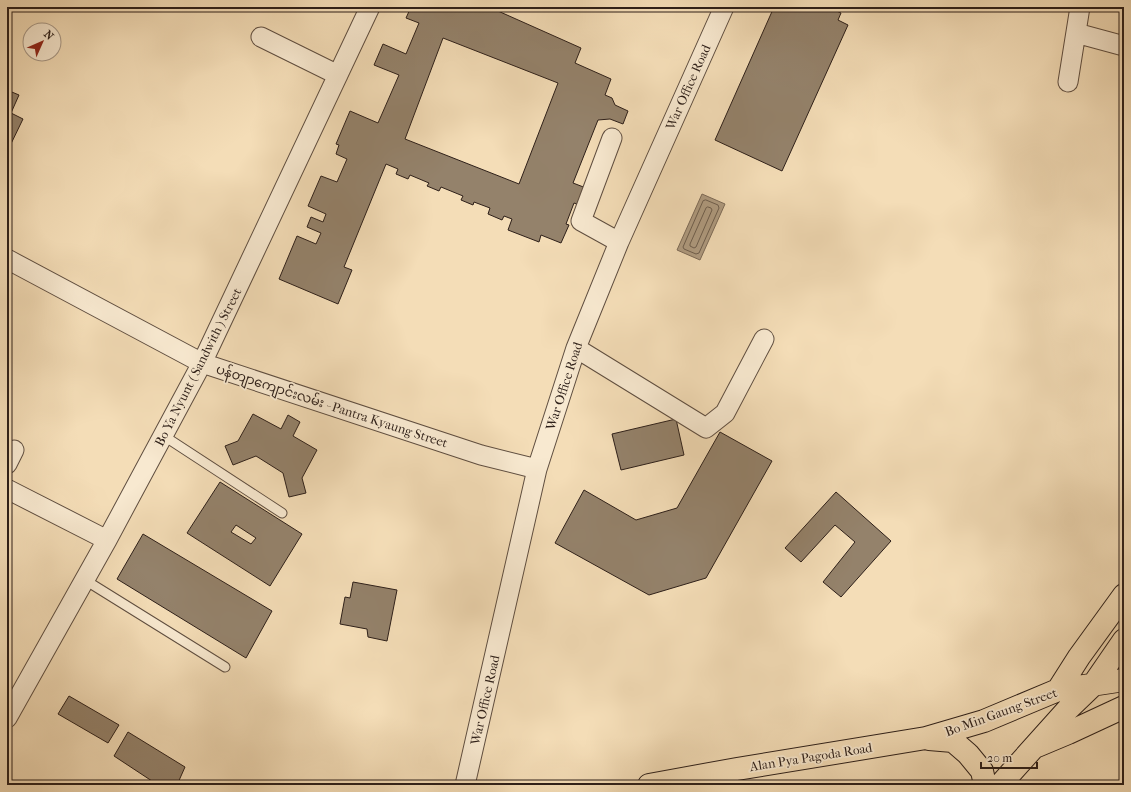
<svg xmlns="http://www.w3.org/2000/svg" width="1131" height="792" font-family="'IM FELL French Canon','Noto Sans Myanmar',serif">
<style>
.water{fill:#b09c81;stroke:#7c6a57}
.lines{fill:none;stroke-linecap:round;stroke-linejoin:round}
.shore{stroke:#6e5e4d;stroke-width:1}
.building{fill:#94826b;stroke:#2d1f19;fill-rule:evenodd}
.service-casing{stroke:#5f4e40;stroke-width:11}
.minor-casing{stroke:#5f4e40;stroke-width:21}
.primary-casing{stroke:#2d1f19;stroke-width:24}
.service{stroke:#f8e9d0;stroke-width:9}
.minor{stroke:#f8e9d0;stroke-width:19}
.primary{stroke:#f4ddb7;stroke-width:22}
.labels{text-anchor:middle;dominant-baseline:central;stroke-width:3.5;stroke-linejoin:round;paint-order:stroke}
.street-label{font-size:13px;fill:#2d1f19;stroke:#f8e9d0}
</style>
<rect width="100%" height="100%" fill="#f4ddb7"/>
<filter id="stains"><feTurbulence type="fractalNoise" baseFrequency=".005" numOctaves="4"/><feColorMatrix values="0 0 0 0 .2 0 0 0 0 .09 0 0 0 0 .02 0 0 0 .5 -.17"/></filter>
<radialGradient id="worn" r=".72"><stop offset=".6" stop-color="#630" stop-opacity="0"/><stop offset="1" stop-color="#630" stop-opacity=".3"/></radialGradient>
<!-- water -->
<path class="water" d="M702,194L725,204L700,260L677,250Z"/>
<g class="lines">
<!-- shore -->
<path class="shore" d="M706,200L718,205L719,208L699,253L696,254L684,249L683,247L703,201Z
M708,207L711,208L712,210L696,247L694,248L690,246V244L706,208Z"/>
</g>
<!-- building -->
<path class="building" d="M411,7H489L581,48L575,63L611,79L605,95L612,98L615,105L628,111L623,124L610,119L598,120L573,183L586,188L579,205L574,203L566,224L569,225L561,243L541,235L539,242L508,230L512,219L504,216L502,220L488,214L490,208L474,202L473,205L461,200L463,196L441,187L439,191L427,186L429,183L410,175L408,179L396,174L398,169L386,164L344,267L352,270L338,304L279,279L297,236L316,244L321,233L307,227L311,217L323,222L326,214L308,206L321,176L337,182L347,159L336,154L339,145L336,144L350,111L378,123L399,75L374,65L383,44L406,54L419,23L406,18ZM443,38L558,83L519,184L405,139Z
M774,7H828L841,13L838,20L848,25L782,171L715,140Z
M7,90L19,95L11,113L23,119L7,152Z
M253,414L281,429L288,415L300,422L293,436L317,450L302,478L306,493L289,497L283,473L256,456L233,465L225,446L238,441Z
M676,419L684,455L621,470L612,434Z
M720,432L772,461L706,578L649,595L555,543L584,490L636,520L677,508Z
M220,482L302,534L270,586L187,533ZM236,525L256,538L251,544L231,532Z
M836,492L891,541L841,597L823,582L855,542L835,525L801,562L785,548Z
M143,534L272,611L246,658L117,579Z
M353,582L397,590L387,641L368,637L367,629L340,624L345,597L350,598Z
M69,696L119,725L108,743L58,714Z
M128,732L185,767L177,785H158L114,756Z"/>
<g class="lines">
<!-- service casing -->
<g class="service-casing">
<path id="service" d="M164,436L282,513
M85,580L225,667"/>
</g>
<!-- minor casing -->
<g class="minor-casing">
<path id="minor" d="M1076,33L1124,46
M261,37L338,75
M1068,82L1080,7
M612,138L581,221L619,242
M7,259L202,363L481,455L537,469
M576,348L706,428L725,413L764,339
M7,464L14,450
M7,489L107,540
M7,718L107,540L202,363L370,7
M465,785L537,469L576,348L619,242L724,7"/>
</g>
<!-- primary casing -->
<g class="primary-casing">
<path id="primary" d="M1058,690L1079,657L1124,595
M929,739L953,741L968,754L982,771L985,785
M1037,746L1068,733L1124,707
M649,785L737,769L926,738L984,721L1058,690L1124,680
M1000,785L1068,709L1093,685L1124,640"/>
</g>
<!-- service -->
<use href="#service" class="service"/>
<!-- minor -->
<use href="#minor" class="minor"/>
<!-- primary -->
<use href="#primary" class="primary"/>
</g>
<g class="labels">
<!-- street labels -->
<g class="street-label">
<text transform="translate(688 87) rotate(-66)">War Office Road</text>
<text transform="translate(198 367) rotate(-63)">Bo Ya Nyunt ( Sandwith ) Street</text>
<text transform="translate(564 386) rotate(-72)">War Office Road</text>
<text transform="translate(332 406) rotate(18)">ပန်တျာကျောင်းလမ်း - Pantra Kyaung Street</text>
<text transform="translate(485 700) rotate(-77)">War Office Road</text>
<text transform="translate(1001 712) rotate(-20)">Bo Min Gaung Street</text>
<text transform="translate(811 757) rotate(-9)">Alan Pya Pagoda Road</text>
</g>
</g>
<!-- margin -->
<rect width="1131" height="792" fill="none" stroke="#f4ddb7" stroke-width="24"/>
<rect x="8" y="8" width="1115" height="776" fill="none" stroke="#2d1f19" stroke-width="2"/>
<rect x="12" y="12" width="1107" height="768" fill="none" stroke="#2d1f19"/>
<!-- north arrow -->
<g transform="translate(42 42) rotate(45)"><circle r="19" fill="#f8e9d0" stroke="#a79887"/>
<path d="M0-3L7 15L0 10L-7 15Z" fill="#8f2418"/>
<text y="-6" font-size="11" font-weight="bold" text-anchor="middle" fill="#2d1f19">N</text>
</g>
<!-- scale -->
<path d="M981 762v6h56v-6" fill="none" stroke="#2d1f19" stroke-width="2"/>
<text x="987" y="762" font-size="12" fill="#2d1f19" stroke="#f8e9d0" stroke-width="3" paint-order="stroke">20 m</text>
<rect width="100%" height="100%" filter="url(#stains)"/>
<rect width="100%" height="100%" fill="url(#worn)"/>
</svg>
